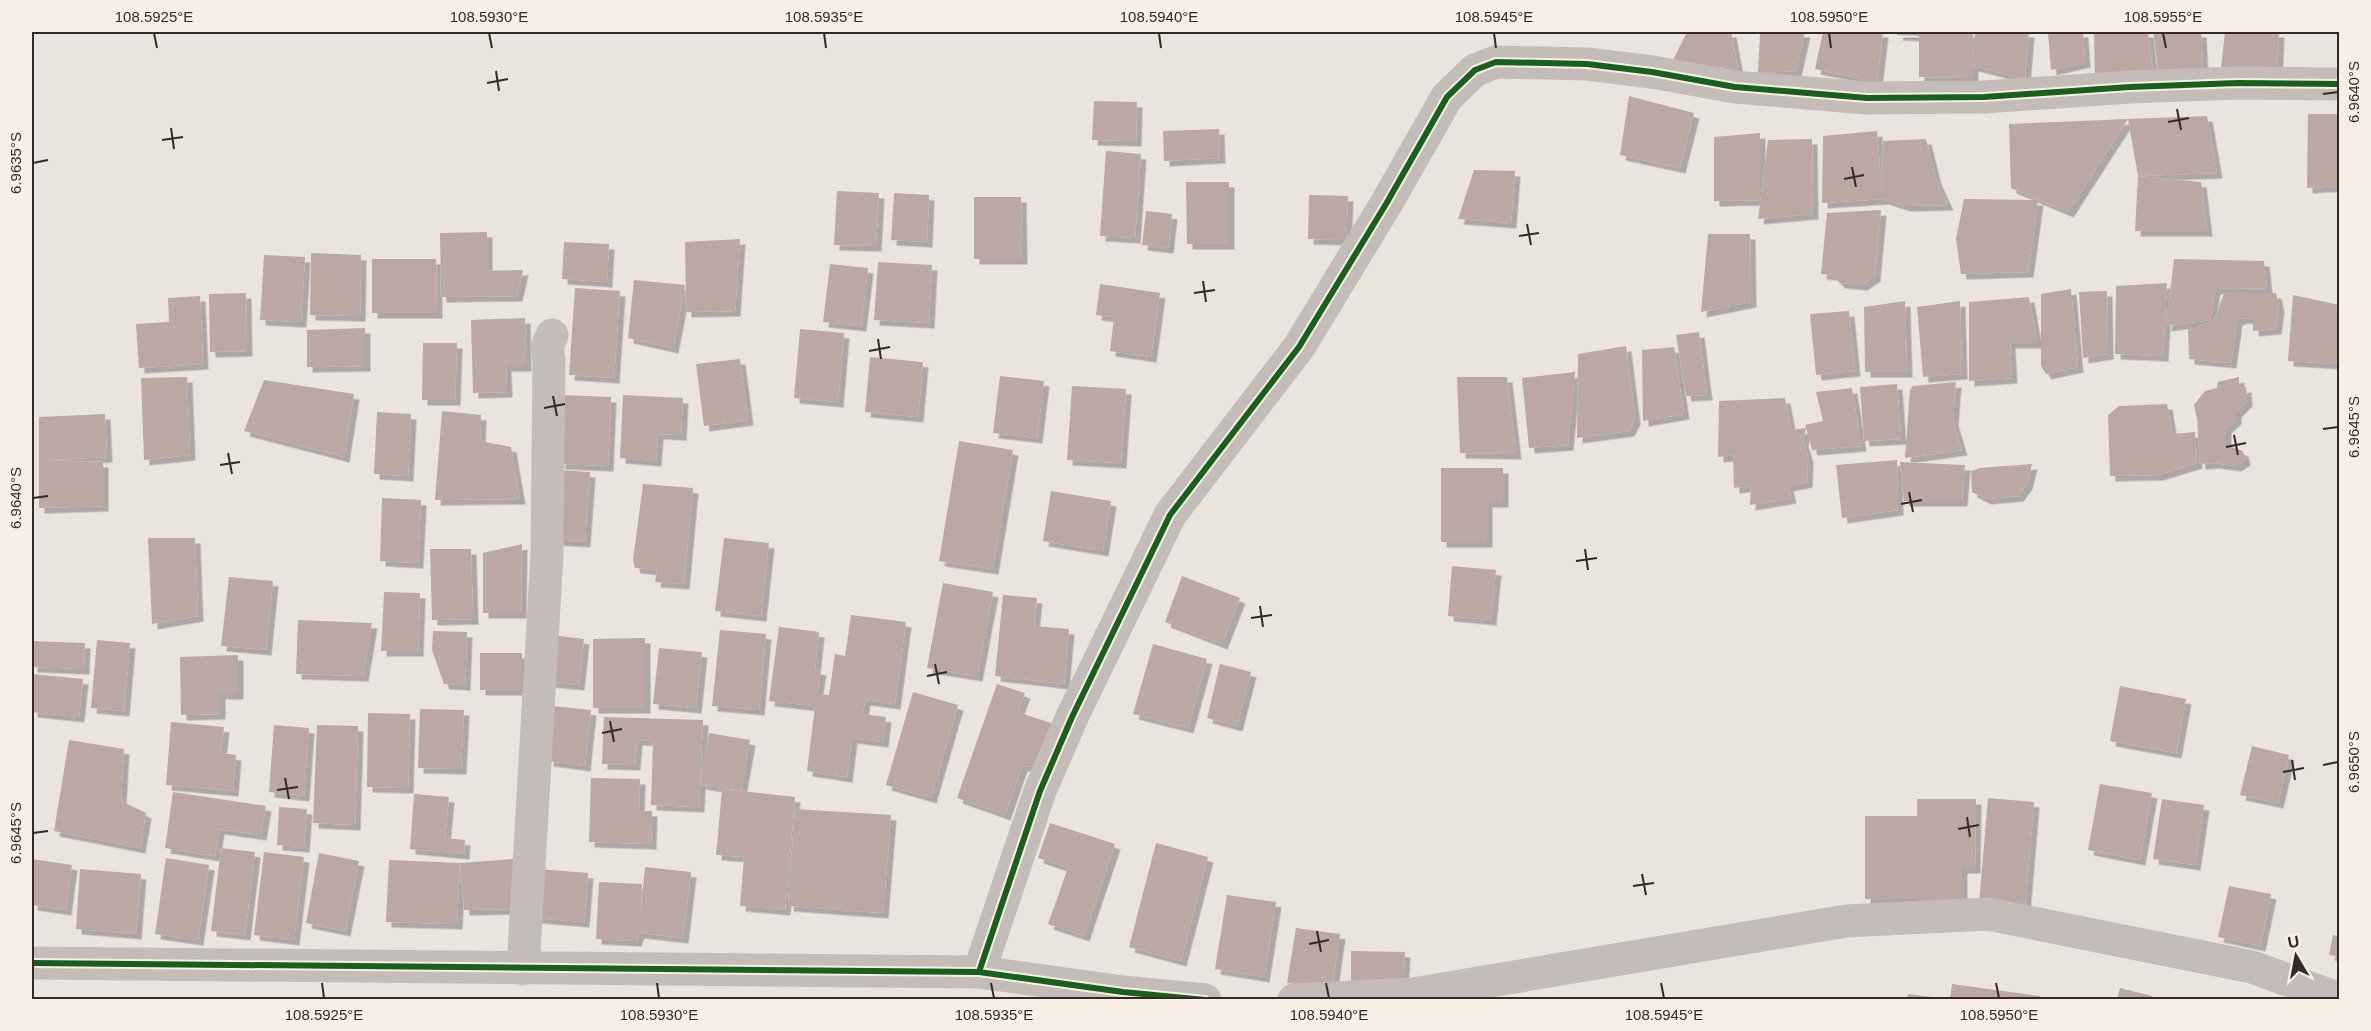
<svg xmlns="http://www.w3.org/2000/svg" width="2371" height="1031" font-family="Arial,sans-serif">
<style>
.building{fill:#bca8a2;filter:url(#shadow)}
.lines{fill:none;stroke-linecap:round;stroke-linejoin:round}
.minor{stroke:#c3bcb8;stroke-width:33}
.cycleway-casing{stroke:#f7eee6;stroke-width:10}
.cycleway{stroke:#1b5e20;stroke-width:6}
.ticks{fill:none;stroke:#332a27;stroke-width:2}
.neatline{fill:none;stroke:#332a27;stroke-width:2}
.ticks-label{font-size:15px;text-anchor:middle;fill:#332a27}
</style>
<defs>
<filter id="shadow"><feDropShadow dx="5.5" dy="5.5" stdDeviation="0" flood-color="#0004"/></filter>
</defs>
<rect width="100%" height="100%" fill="#eae4df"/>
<!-- building -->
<path class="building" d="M1687,32H1731L1738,69L1672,62Z
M1760,32H1805L1796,71L1758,73Z
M1823,32H1883L1877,82L1815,69Z
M1898,32H1973V59L1975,32H2029L2025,79L1973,66V78L1919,77V36L1897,35Z
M2048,32H2083L2085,62L2051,70Z
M2094,32H2148L2154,80L2095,81Z
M2153,32H2201L2203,69L2159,77Z
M2225,32H2279L2277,78L2220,76Z
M1629,96L1694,113L1680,168L1620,155Z
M1094,101L1137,102L1136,141L1092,140Z
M2308,114H2340V186L2307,188Z
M2207,116L2217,173L2138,176L2128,119Z
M2128,119L2068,212L2011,188L2009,124Z
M1219,129L1220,158L1164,161L1163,131Z
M1877,131L1882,195L1883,141L1926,139L1936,179L1948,205L1905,206L1883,199L1822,203L1823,136Z
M1760,133V200L1714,201V137Z
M1812,139L1813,214L1758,219L1768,140Z
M1106,151L1141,154L1135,238L1100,236Z
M1474,170L1515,171L1511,223L1458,219Z
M2138,176L2201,182L2207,231H2135Z
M1186,182H1229V244H1187Z
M837,191L879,193L876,246L834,245Z
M894,193L929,195L927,242L891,240Z
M1309,195L1348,196L1346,240L1308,239Z
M974,197H1021L1022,259H974Z
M1964,199L2038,200L2028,272L1961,274L1956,239Z
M1881,210L1875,276L1862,285L1840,283L1832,275L1821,274L1827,213Z
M1146,211L1172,214L1168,248L1142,245Z
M487,232V271L523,270L517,296L441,297L440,233Z
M1708,234H1750L1751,302L1701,312Z
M740,239L735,311L686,312L685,242Z
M564,242L609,244L607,282L562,279Z
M311,253L361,255L360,316L310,315Z
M264,255L305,257L301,322L260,320Z
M372,259H436L437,313H372Z
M2174,259L2264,261L2267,288L2215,289L2210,320L2166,326Z
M878,262L932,265L929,323L874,320Z
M830,264L868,268L861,326L823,322Z
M634,280L685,285L673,348L628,338Z
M2167,283L2163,356L2115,354L2116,286Z
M1100,284L1160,293L1151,357L1110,351L1114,317L1096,315Z
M575,288L620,291L614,378L569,375Z
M2071,289L2078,367L2046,374L2041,366V294Z
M2107,291L2108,354L2083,358L2079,292Z
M246,293L247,351L210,352L209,294Z
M2224,293H2276L2279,307L2276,329L2253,331V319L2243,318L2237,320L2231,363L2189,359L2188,327H2197L2214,321Z
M2293,295L2340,305V350L2336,364L2288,361Z
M200,296L203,364L139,368L136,324L169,322L168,298Z
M2029,297L2037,343H2010L2012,378L1969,381V302Z
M1905,301L1907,372H1865L1864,307Z
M1960,301L1962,374L1923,377L1917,307Z
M1849,311L1855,371L1816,375L1810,314Z
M525,318L526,366H506L507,392L473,393L471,320Z
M365,328V366L307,367V330Z
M800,329L844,333L838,402L794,398Z
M1699,332L1707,395L1686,396L1676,335Z
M423,343H457L455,400H422Z
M1626,346L1635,419L1629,431L1577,438L1578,354Z
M1674,347L1684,414L1643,421L1642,350Z
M870,357L923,362L918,417L865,412Z
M740,359L748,420L704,426L696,364Z
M1575,372L1568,445L1529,448L1522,378Z
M1000,376L1044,381L1037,438L993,433Z
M187,377L190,455L144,460L141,378Z
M1457,377H1507L1516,454L1460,453Z
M2239,377V388L2246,387L2247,401L2236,412V419L2226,428V445L2243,451L2245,460L2236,466L2214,463L2200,464L2197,419L2194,405L2205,391L2217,388L2218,382Z
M264,380L354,394L344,457L244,431Z
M1956,382L1953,420L1962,450L1905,458L1910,390L1913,386Z
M1897,384L1901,439L1864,441L1860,387Z
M1072,386L1126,389L1121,463L1067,460Z
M1852,388L1861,446L1812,450L1806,428L1803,441L1808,457L1807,482L1788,486L1791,498L1750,505L1751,486L1734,488L1733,458L1738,455L1718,457L1719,401L1785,398L1791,430L1806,428L1805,425L1823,421L1816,392Z
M562,395L611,397L608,466L560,464Z
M623,395L683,398L681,435L658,434L656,461L620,458Z
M2167,404L2172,434L2195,432L2197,463L2158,475L2110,476L2108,415L2119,406Z
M442,411L481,415L480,441L511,447L520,499L435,500Z
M377,412L411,414L408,476L374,474Z
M105,414L107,457L45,460L103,462V506L39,508V417Z
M959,441L1013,450L993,569L939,561Z
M1897,460L1898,510L1842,518L1836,465Z
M1900,462L1965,465L1962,501H1904Z
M2032,464L2027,484L2018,496L1986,499L1972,492L1971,471L1980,468Z
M1441,468H1503V502H1487V542H1441Z
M558,470L590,472L585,542L554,540Z
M643,484L693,488L684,584L655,582L657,570L635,568L633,560Z
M1051,491L1111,501L1103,551L1043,541Z
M382,498L421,500L418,563L380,561Z
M148,538H195L198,616L152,624Z
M724,538L769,543L761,616L715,611Z
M522,544L521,613H483V553Z
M430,549H471L473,619L432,620Z
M1452,566L1496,570L1491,620L1448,616Z
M1182,576L1240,598L1222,644L1165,622Z
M229,577L273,581L266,650L221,646Z
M943,583L993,592L977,676L927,668Z
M384,592L420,593L418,651H381Z
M1003,595L1037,598L1034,626L1069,629L1064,684L995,676Z
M851,615L906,622L895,704L865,700L863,714L886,717L883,742L852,738L847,777L807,771L815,706L769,701L779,627L819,632L815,669L821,670L817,694L829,695L835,654L845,656Z
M298,620L372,623L363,676L296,674Z
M720,630L766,634L759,710L712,706Z
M433,631L467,632L465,685L444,684L432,650Z
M552,635L584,639L579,685L547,682Z
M645,638V708H593V639Z
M97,640L130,643L124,711L91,708Z
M32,641L85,643L84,669L32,667Z
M1153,644L1207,659L1188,728L1133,714Z
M659,648L702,652L696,708L653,704Z
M480,653H522V690H480Z
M238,655V694H220V714L181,715L180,657Z
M1220,664L1251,672L1237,726L1207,718Z
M32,674L83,679L79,717L32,712Z
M997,684L1025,693L1018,712L1054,724L1039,767L1022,766L1005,815L957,798Z
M2120,686L2186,699L2176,753L2110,741Z
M913,692L958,705L931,798L886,785Z
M553,706L591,710L585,766L548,761Z
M420,709L464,710L461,769L418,768Z
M368,713L410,714L408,788L367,787Z
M604,717L703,720L700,784L709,733L750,740L741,791L795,797L785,910L740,906L744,857L716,855L722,790L741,791L700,784L699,807L651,805L653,741L637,740L635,765L602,764Z
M171,722L224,727L221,753L236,755L233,791L166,785Z
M274,725L309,728L304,796L269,792Z
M317,725L358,726L355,825L313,823Z
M69,740L124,749L121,801L146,813L140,848L54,831Z
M2252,746L2289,755L2278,803L2240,795Z
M591,778L640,779L639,811H652L651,844L589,842Z
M2100,784L2152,793L2140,860L2088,850Z
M173,792L266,806L261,835L219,829L215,856L165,848Z
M414,794L449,797L445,838L465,840L464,854L410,849Z
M1988,798L2034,802L2025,908L1979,904Z
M1917,799H1976L1975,868H1962V915H1916V899H1865V816H1917Z
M2162,799L2204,805L2195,865L2153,859Z
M279,807L307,809L304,847L277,845Z
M795,809L891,815L883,913L788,906Z
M1050,823L1115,844L1084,936L1048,924L1068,868L1038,858Z
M1156,843L1208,857L1181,961L1129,947Z
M221,848L255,852L245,935L211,931Z
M264,852L304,857L294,940L254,935Z
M319,853L359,861L345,931L306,923Z
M166,858L209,865L198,940L155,934Z
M32,859L72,865L66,910L32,905Z
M513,859L515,909L464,910L460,863L457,924L386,922L389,860L460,863Z
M645,867L691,872L683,938L639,933L636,941L596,939L599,882L642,884L640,918Z
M80,869L141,874L136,934L76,929Z
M539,869L588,873L584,922L536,918Z
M2229,886L2271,894L2260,946L2218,937Z
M1227,895L1276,902L1264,977L1215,969Z
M1296,928L1340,934L1332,989L1287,983Z
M2333,935L2340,937V957L2329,955Z
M1351,951L1405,952L1403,988L1351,987Z
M1952,984L2040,996L2039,1000H1950Z
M2120,988L2152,996L2151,1000H2117Z
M1908,994L1940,998V1000H1907Z"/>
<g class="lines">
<!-- minor -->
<path class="minor" d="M32,963L979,972L1123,992L1205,1000
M523,969L547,554L549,360L547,347L552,335
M979,972L1040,791L1072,717L1170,515L1299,347L1386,204L1447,97L1475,70L1496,62L1587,64L1652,72L1735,87L1867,98L1984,97L2130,87L2238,83L2340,84
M1294,1000L1413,994L1846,921L1988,914L2252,967L2340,999"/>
<!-- cycleway casing -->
<g class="cycleway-casing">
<path id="cycleway" d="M32,963L979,972L1123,992L1205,1000
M979,972L1040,791L1072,717L1170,515L1299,347L1386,204L1447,97L1475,70L1496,62L1587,64L1652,72L1735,87L1867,98L1984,97L2130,87L2238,83L2340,84"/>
</g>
<!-- cycleway -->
<use href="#cycleway" class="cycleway"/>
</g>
<!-- ticks -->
<path class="ticks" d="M154,33L157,48M489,33L492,48M824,33L826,48M1159,33L1161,48M1494,33L1496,48M1829,33L1831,48M2163,33L2166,48M496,71L499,91M487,83L508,79M2323,94L2338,92M2177,109L2181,130M2168,122L2189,118M171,128L174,149M162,140L183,137M33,163L48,160M1852,167L1856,187M1844,179L1864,175M1527,224L1531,245M1519,236L1539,233M1203,281L1206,302M1194,293L1215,290M878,339L881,359M869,351L890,347M553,396L557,416M544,408L565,404M2323,429L2338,427M2234,435L2238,455M2226,447L2246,443M228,453L232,474M220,465L240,462M1909,492L1913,512M33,498L48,496M1901,504L1922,500M1585,549L1588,570M1576,561L1597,558M1260,606L1263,627M1251,618L1272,615M935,664L939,684M927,676L947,672M610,721L614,742M602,733L622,729M2292,760L2295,780M2323,765L2338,762M2283,772L2304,768M285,778L289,799M277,790L298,787M1967,817L1970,837M1958,829L1979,825M33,833L48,831M1642,874L1646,895M1633,886L1654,883M1317,931L1321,952M1309,944L1329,940M322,983L324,998M657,983L659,998M991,983L994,998M1326,983L1329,998M1661,983L1664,998M1996,983L1999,998"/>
<!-- border -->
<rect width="2371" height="1031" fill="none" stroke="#f7eee6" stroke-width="66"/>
<!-- north arrow -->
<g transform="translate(2296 956) rotate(350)" stroke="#f7eee6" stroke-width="4.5" paint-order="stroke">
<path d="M0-4.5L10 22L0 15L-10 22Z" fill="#332a27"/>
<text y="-9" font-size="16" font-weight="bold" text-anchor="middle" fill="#332a27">U</text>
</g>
<rect x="33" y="33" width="2305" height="965" class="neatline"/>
<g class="ticks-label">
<text x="154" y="22">108.5925°E</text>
<text x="489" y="22">108.5930°E</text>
<text x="824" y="22">108.5935°E</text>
<text x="1159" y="22">108.5940°E</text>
<text x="1494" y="22">108.5945°E</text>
<text x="1829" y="22">108.5950°E</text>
<text x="2163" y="22">108.5955°E</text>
<text transform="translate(2354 92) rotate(-90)" y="5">6.9640°S</text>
<text transform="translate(16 163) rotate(-90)" y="5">6.9635°S</text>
<text transform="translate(2354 427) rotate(-90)" y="5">6.9645°S</text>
<text transform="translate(16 498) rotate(-90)" y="5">6.9640°S</text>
<text transform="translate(2354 762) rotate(-90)" y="5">6.9650°S</text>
<text transform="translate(16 833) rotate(-90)" y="5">6.9645°S</text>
<text x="324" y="1020">108.5925°E</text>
<text x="659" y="1020">108.5930°E</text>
<text x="994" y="1020">108.5935°E</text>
<text x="1329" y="1020">108.5940°E</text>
<text x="1664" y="1020">108.5945°E</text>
<text x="1999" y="1020">108.5950°E</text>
</g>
</svg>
